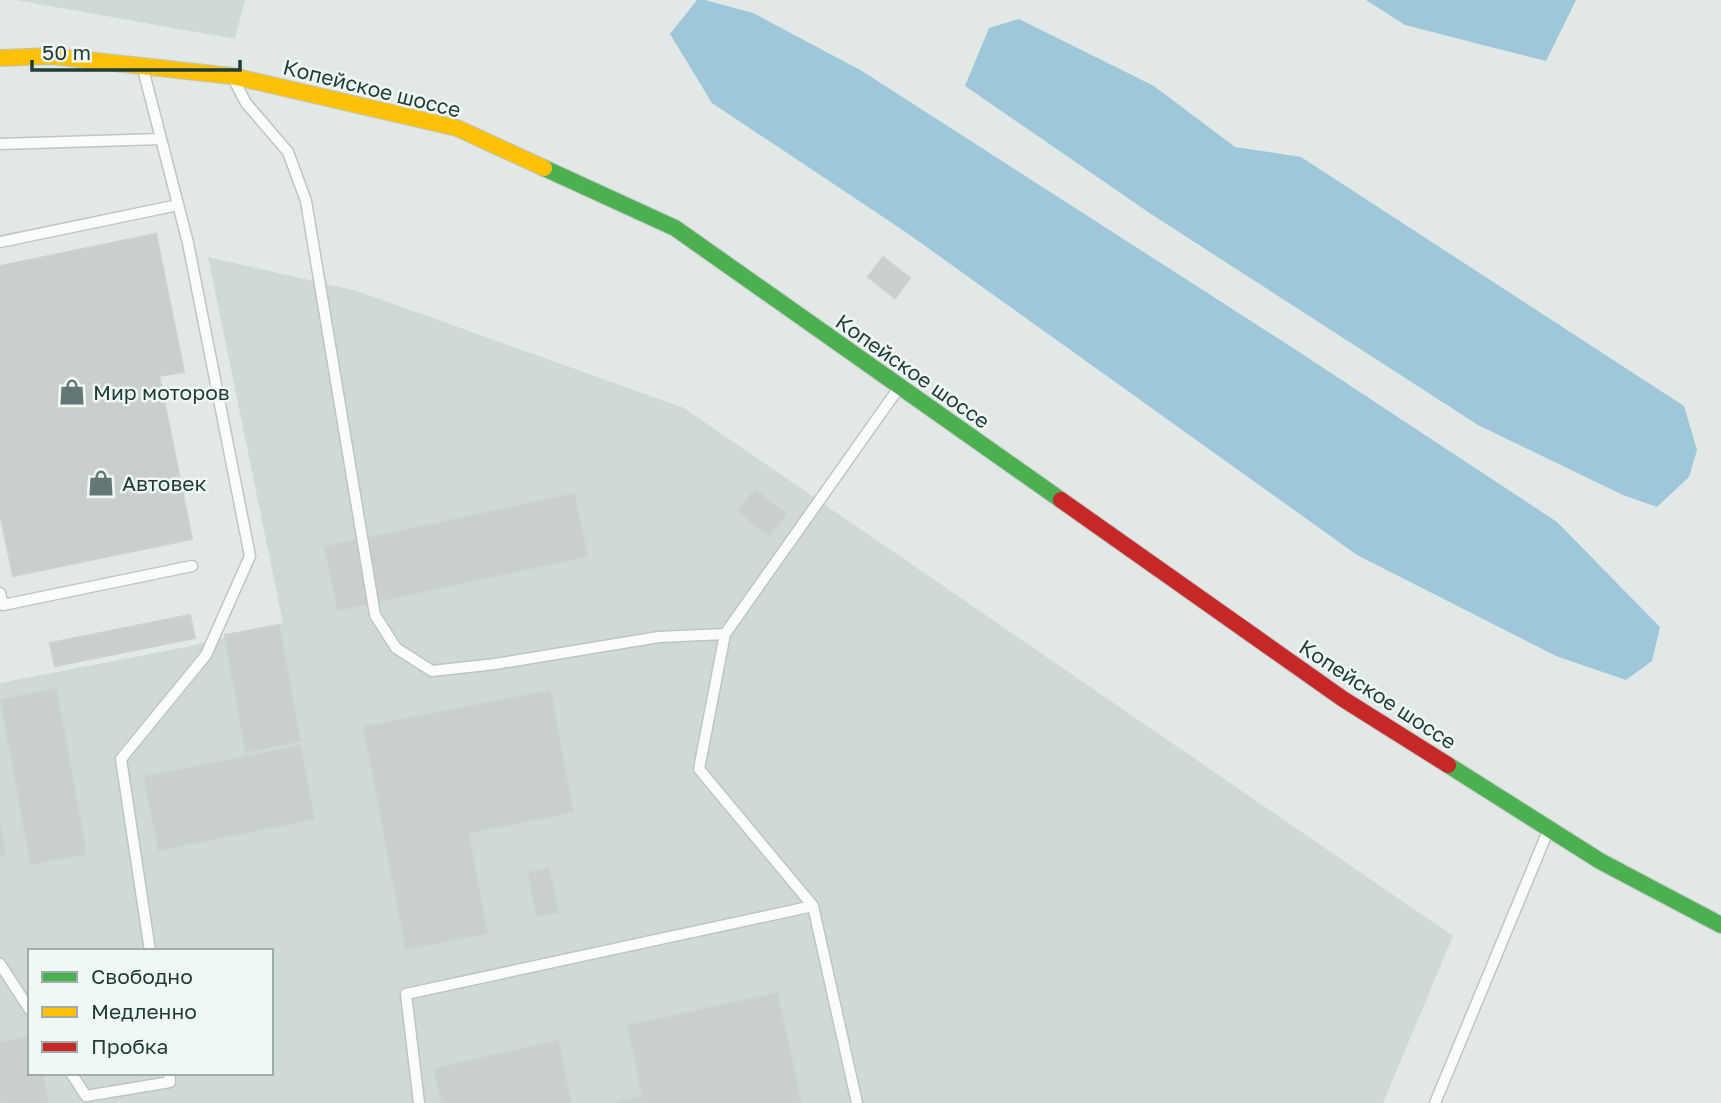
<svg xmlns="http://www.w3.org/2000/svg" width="1721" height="1103" font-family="'Golos Text',sans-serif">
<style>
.built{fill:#cfdad7;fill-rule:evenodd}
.water{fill:#9ec8da}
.building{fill:#c9cfcd;stroke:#cad1cf;stroke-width:2}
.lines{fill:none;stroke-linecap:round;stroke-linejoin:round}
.lane-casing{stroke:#bec5c3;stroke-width:13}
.fast-casing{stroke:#bec6c4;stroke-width:18}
.slow-casing{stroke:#bec6c4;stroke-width:18}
.jam-casing{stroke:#bec6c4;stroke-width:18}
.lane{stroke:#fafcfb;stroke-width:10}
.fast{stroke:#4caf50;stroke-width:16}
.slow{stroke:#ffc107;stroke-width:16}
.jam{stroke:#c62828;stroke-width:16}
.labels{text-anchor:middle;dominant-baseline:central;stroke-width:5;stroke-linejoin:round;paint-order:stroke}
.street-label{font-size:21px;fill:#1f3c39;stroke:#eff8f5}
.poi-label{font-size:21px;fill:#1f3c39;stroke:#eff8f5;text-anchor:start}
</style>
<rect width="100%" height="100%" fill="#e1e8e6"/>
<!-- built -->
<path class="built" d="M16,0H245L235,39Z
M208,257L357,291L684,408L1453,936L1383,1103H0V683L191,646L283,623ZM30,951H271V1073H30Z"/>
<!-- water -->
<path class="water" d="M697,0H705L753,13L862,71L1290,346L1557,522L1660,627L1652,661L1626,680L1556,656L1357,555L907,233L712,103L670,34Z
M1366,0H1576L1546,61L1405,25Z
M1019,19L1154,86L1235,147L1301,157L1684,406L1697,450L1689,477L1657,507L1623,495L1478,425L1151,214L965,86L989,28Z"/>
<!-- building -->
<path class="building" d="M156,234L184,372L159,376L192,539L13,576L0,513V266Z
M883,257L910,278L895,298L868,277Z
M755,490L786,514L769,536L738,511Z
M574,494L587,556L415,593L402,531Z
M402,531L415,593L338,610L325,547Z
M190,615L195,638L55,666L50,643Z
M279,625L300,741L246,752L225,635Z
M56,689L86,854L31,864L1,700Z
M550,691L573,812L468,833L487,933L406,949L364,727Z
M300,746L314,819L159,850L144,777Z
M0,826L5,855H0Z
M549,869L558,912L537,916L528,873Z
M777,993L801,1103H616L643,1097L628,1026Z
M30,1037V1073H42L48,1103H0V1043Z
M558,1041L571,1103H442L434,1069Z"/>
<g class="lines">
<!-- lane casing -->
<g class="lane-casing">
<path id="lane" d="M143,69L188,243L250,556L206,655L121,759L150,951
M236,84L246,103L288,152L306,201L375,615L396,648L432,671L495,664L659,637L725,634L699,769L813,906L857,1103
M0,144L161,139
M0,242L178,205
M0,593L3,605L192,566
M725,634L898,389
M0,964L30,1010
M71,1073L86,1096L170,1082L169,1073
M419,1103L406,994L813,906
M1435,1103L1548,831"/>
</g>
<!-- fast casing -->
<g class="fast-casing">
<path id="fast" d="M544,168L675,228L1061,500
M1448,765L1600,861L1721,925"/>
</g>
<!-- slow casing -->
<g class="slow-casing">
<path id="slow" d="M0,58L51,56L232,76L457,128L544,168"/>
</g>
<!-- jam casing -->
<g class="jam-casing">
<path id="jam" d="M1061,500L1343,699L1448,765"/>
</g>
<!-- lane -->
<use href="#lane" class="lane"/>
<!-- fast -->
<use href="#fast" class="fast"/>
<!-- slow -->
<use href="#slow" class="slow"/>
<!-- jam -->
<use href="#jam" class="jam"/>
</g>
<!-- icons -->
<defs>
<g id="shop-bare" transform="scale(2.1)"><path d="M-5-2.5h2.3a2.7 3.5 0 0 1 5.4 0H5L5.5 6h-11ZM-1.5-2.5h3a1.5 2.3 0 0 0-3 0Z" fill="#637876" stroke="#eff8f5" stroke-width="2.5" paint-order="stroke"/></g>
</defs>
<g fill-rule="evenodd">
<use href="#shop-bare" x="72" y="392"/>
<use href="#shop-bare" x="101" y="483"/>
</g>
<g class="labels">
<!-- street labels -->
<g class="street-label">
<text transform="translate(372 88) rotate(14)">Копейское шоссе</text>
<text transform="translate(913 371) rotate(35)">Копейское шоссе</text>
<text transform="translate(1378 694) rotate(33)">Копейское шоссе</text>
</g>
<!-- poi labels -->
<g class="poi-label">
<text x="93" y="392">Мир моторов</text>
<text x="122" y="483">Автовек</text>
</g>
</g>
<!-- legend -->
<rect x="28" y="949" width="245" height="126" fill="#eff8f5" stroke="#9cadaa" stroke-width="2"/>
<rect x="42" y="972" width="35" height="10" fill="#4caf50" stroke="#9cadaa" stroke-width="2"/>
<text x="91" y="984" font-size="21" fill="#1f3c39">Свободно</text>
<rect x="42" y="1007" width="35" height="10" fill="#ffc107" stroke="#9cadaa" stroke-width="2"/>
<text x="91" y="1019" font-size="21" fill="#1f3c39">Медленно</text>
<rect x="42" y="1042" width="35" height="10" fill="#c62828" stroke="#9cadaa" stroke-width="2"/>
<text x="91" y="1054" font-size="21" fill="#1f3c39">Пробка</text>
<!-- scale -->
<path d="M32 60v10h208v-10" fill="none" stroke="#1f3c39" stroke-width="3.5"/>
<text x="42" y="60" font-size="21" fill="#1f3c39" stroke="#eff8f5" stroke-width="5" paint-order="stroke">50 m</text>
</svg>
